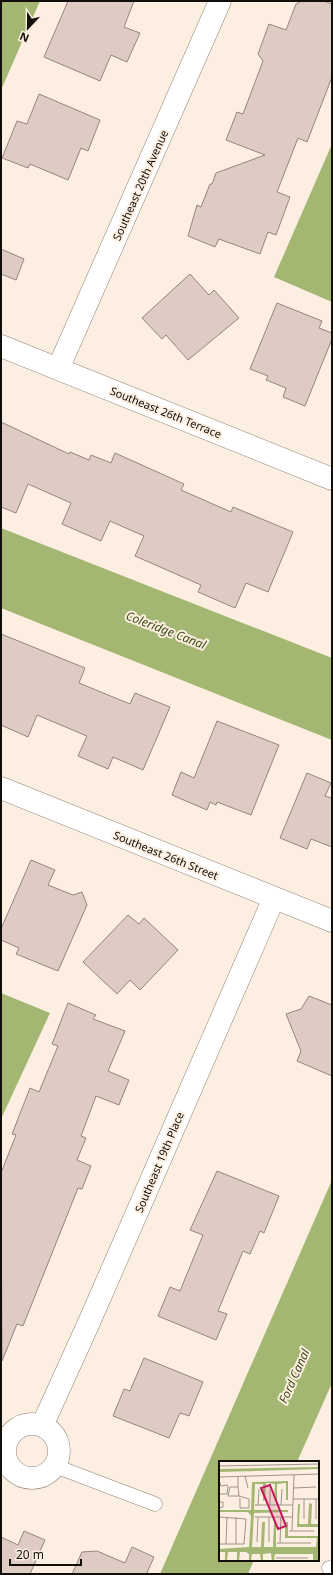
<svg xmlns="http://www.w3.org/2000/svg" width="333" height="1575" font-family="'Noto Sans',sans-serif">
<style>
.water{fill:#a3b773}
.building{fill:#decbc4;stroke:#96847d}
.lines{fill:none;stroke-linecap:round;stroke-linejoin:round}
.lane-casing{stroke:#8d8174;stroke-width:15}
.street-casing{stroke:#8d8174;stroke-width:23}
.lane{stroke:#fff;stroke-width:14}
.street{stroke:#fff;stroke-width:22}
.labels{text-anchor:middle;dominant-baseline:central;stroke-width:4;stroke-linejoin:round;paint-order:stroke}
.street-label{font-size:11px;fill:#120e09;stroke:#fceee0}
.water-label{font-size:12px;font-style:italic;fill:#3f4b1a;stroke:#fceee0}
.inset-road{fill:none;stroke:#9e948a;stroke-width:1}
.view{fill:#c2185b;fill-opacity:0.15;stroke:#c2185b;stroke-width:2}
.inset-edge{fill:none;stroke:#120e09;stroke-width:2}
</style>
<rect width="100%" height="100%" fill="#fceee0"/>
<!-- water -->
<path class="water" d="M1,1H40L1,90Z
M332,144V302L274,277Z
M1,528L332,658V740L1,608Z
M1,993L50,1013L1,1119Z
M332,1180V1383L297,1462H220V1560H254L248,1574H160Z"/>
<!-- building -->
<path class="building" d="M68,1H134L124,27L140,33L127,62L111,55L100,81L44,57Z
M302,1H324L332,4V77L307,142L298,138L277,192L290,197L276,235L268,232L260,254L219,239L215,247L188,236L197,205L201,207L210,184H212L216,173L265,155L226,140L237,112L243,114L263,61L258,54L269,24L286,30L296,4Z
M39,94L100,120L88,151L81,148L68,180L30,164L28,168L2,158L17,121L27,124Z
M1,249L24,259L16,280L1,274Z
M190,274L209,295L214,290L239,318L188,360L166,335L162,339L142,318Z
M277,303L322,321L319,328L332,333V339L305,406L283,397L286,388L266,380L268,376L250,369Z
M1,422L69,454L70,452L89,460L91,455L111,463L115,453L184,484L181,490L231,512L233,507L293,532L268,592L246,583L235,608L198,592L201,585L135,556L144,536L110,521L101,541L62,524L71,503L28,484L16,513L1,507Z
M1,634L85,668L79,683L130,704L135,693L170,707L143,770L113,757L108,769L78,756L87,736L37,715L28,737L1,725Z
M217,721L279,745L251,815L217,802L216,805L210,802L207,810L172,795L181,772L194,778Z
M307,773L331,783L325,796L332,798V847L311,839L307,849L280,838Z
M31,860L55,870L48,885L73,895L82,892L87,905L58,971L16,954L19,948L1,940V929Z
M128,915L139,924L144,918L178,950L140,990L130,980L117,994L83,962Z
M309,996L332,1005V1076L297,1061L301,1051L286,1014L301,1009Z
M68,1003L96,1015L93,1019L125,1031L108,1071L129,1080L119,1105L96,1096L81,1136L86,1138L77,1160L91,1166L82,1189L78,1188L23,1326L17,1324L2,1361L1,1173L16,1135L12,1134L30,1088L39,1092L58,1046L52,1044Z
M217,1171L279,1196L264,1233L260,1231L250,1254L243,1251L218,1311L227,1314L216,1340L158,1316L170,1287L180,1291L203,1235L190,1230Z
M144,1358L203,1382L189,1416L180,1413L169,1438L113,1416L124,1389L130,1391Z
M24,1531L45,1540L30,1574H1V1537L18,1545Z
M132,1547L154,1557L147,1573L150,1574H72L82,1552L97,1551L125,1563Z"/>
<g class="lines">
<!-- lane casing -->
<g class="lane-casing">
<path id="lane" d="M1,1440L6,1442
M55,1466L155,1504
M329,1568L332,1569"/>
</g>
<!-- street casing -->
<g class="street-casing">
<path id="street" d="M1,346L332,479
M58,369L220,1
M1,788L332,921
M5 1451a27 27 0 1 1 54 0a27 27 0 1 1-54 0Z
M42,1426L91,1318L274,898"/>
</g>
<!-- lane -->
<use href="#lane" class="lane"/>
<!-- street -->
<use href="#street" class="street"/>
</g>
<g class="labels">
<!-- street labels -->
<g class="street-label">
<text transform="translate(140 185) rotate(-66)">Southeast 20th Avenue</text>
<text transform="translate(166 412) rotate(22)">Southeast 26th Terrace</text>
<text transform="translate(166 855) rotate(22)">Southeast 26th Street</text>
<text transform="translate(159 1162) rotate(-67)">Southeast 19th Place</text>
</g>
<!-- water labels -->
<g class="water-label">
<text transform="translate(166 630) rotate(21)">Coleridge Canal</text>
<text transform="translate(294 1376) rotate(-66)">Ford Canal</text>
</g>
</g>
<!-- overview -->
<g transform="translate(219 1461)">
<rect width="100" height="100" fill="#fceee0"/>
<path d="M100,6V8L0,11V8ZM69,20V39H67V22L58,23V39H55L56,23L47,22L46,39L44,40V23H36L35,49H69V51L35,52L33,86H42L43,61H46L45,86H54L55,61H57V86H97L98,77H66V61H69V75H99L100,71V100H94V93H56L55,100H53L52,92L44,93V100H42L41,93H33L32,100H30V93L27,91H21L20,100H18V91H9L8,100H6V91H0V88L30,86L32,55L29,51H0V49H32L33,21ZM90,42L93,43L92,63H100V66H78L79,43H81L80,63H89Z" fill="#a3b773"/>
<path class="inset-road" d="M0,5L100,3M26,15L29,27M0,16L100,13M0,19L2,25L9,24M19,26L20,35H9L11,26H19V15M74,27L97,26M0,33H8L9,25M20,35L30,38V47H21V37M74,38H100M0,41H4V46L0,47M36,44H74M39,44L40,28M51,44V28M62,44L63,28M0,56L27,58L25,83H0M36,56H73M85,58V38M97,58V38M70,70H95M73,70L75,14M38,81L39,56M50,81V56M58,82H92M61,82L62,56M7,83L8,56M17,83V56M57,97H89"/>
<path class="view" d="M51,24L67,65L59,68L42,27Z"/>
<rect width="100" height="100" class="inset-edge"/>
</g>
<!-- border -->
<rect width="333" height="1575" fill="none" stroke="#120e09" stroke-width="4"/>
<!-- north arrow -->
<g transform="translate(28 28) rotate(202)" stroke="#fceee0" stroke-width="3" paint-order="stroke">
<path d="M0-3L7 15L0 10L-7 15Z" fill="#120e09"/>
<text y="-6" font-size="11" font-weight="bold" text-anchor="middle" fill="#120e09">N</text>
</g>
<!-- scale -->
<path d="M10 1559v6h71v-6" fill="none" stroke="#120e09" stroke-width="2"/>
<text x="16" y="1559" font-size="12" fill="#120e09" stroke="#fceee0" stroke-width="3" paint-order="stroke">20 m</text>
</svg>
